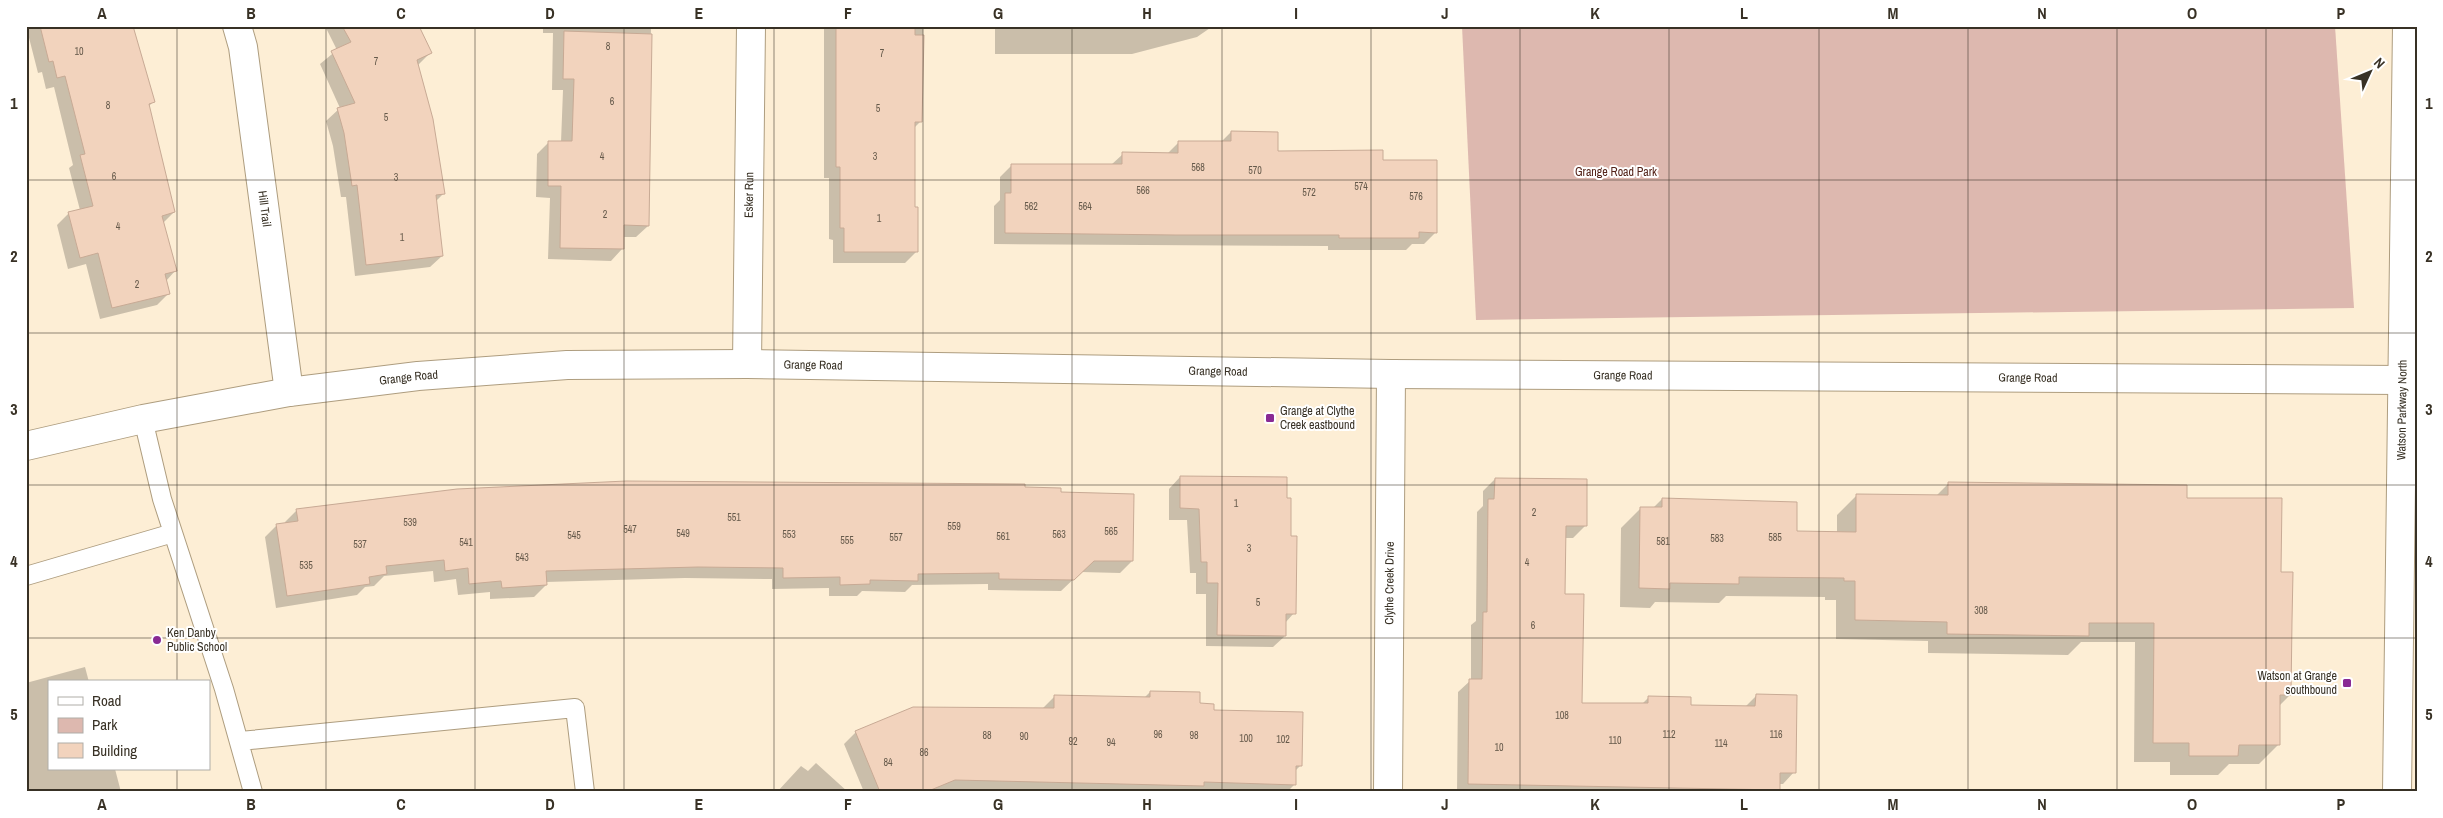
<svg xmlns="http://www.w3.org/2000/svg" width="2443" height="818" font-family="'Archivo Narrow',sans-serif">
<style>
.green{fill:#ddb8af}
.shadow{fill:#0003}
.building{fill:#f2d3bd;stroke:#c8aa95}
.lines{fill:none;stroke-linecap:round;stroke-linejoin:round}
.service-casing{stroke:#ae9d7f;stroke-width:20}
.minor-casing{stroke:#ae9d7f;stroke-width:30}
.tertiary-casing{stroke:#ae9d7f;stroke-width:30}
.secondary-casing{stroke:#ae9d7f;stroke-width:30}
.service{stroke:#fff;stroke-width:18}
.minor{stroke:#fff;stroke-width:28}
.tertiary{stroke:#fff;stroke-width:28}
.secondary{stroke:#fff;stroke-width:28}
.grid{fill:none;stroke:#383125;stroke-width:1;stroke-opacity:0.55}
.poi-dot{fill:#892a94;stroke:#fff;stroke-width:2}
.labels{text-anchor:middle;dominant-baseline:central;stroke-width:4;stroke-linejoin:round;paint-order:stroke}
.number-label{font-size:10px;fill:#665a4b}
.park-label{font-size:12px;fill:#542319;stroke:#fff}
.street-label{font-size:12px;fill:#383125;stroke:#fff}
.poi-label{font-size:12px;fill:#383125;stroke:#fff;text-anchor:start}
.neatline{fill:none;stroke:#383125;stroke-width:2}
.grid-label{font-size:16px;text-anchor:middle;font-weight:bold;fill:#383125}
</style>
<rect width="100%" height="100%" fill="#fdeed5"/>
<!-- green -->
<path class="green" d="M1462,26H2335L2354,308L1476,320Z"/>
<!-- shadow -->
<path class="shadow" d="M26,26H132L153,102L148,107L174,212L163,223L175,271L166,281L169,293L157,305L100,319L86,264L68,269L57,225L69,213L80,210L69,168L73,165L54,87L46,89L42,72L38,73Z
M325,26H418L430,53L417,66L443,194L436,201L442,256L430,267L355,276L346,197H341L333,146L326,121L340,108L320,64L337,50Z
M543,26H651L648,226L636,237H623L622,249L611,261L548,259L550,198L536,197L537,154L549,142H561L563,90H552L553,33H543Z
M824,26H923L921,121L913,129V209L917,251L905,263H833V240L829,239V178H824Z
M995,26H1213L1197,37L1132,54H995Z
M1231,132L1277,152L1382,161L1436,232L1424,244H1412L1406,250H1328V246L994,244V206L1000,200V177L1012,165H1111L1123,154H1167L1179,142H1221Z
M1180,477L1285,499L1294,613L1285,623V636L1273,647L1206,646V594H1196V573H1190L1187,520H1169V489Z
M1495,479L1585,526L1573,538H1565L1564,595L1580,704L1641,705L1648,698L1690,706L1745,707L1756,696L1794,772L1783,784H1778L1776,792H1457L1458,692L1471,680V625L1476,621L1477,512L1483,506V491Z
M1949,483L2185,499L2280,573L2290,695L2279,706V744L2259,764H2229L2218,775H2170V762H2134L2135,642H2081L2068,655L1928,653V641L1836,639V600H1825V597L1726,596L1719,603L1655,602L1650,608L1620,607L1621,528L1641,508H1653L1662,499L1796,532L1837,533V515L1857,495L1936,496Z
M499,487L1024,488L1060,494L1132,561L1120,573L1081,572L1061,591L988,590V584L912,585L905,592L862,591L857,596H829V588L772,589V579L685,578L546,582V585L534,597L490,599V592L458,595L456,579L434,582L433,571L384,576L374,586L365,587L357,595L276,608L265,537L277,525L286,524L285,522L297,510L374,499Z
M85,667L89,682H49V769H115L121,792H26V683Z
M1150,692L1199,704L1213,711L1300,766L1295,771V784L1287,792H864L844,744L856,732L1043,708L1055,696L1144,698Z
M816,763L848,792H777L801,766L808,771Z"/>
<!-- building -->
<path class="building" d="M40,26H133L155,102L149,104L175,212L162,216L177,271L165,274L170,294L112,308L98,253L80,258L68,212L93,206L80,155L85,154L65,76L57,78L53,61L49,62Z
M342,26H419L432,53L417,60L433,119L445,194L436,195L443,256L366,265L357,185L352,186L344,133L337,108L355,103L331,51L351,42Z
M836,26H915V35H924L922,122H915V207H918V252H844V228H840V167H836Z
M564,31L652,34L649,226L624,225V249L560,248L561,186H548V141H572L574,79H563Z
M1231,131L1278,132V151L1383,150V160H1437V233L1419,232V238H1339V235H1175L1005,233V193H1011V164H1122V152L1178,153V141H1231Z
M1180,476L1287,477V498H1291V536H1297L1296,614H1286V636L1217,635L1218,583H1207V562H1201L1199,509L1180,508Z
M1495,478L1587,479V526H1566L1565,594H1584L1582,703H1648V696L1691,697V705L1755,706L1756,694L1797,695L1796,773H1780V790L1468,784L1469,679H1482L1483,612H1487L1488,499H1494Z
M626,481L1025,484V487L1061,488V492L1134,494L1133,561H1094L1074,580L999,579V573L918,574V581L870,580V584L840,585V577L783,578V568L698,567L546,571L547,585L502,588L501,581L469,584L468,568L445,571L444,560L386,566L387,574L369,577L370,584L287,596L276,524L298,521L296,509L457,489Z
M1948,482L2187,485V498H2282L2281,572H2293L2292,621L2291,695H2280V745H2239L2238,756H2189V743H2153L2154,623H2089V636L1947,634V622L1855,620V581H1844V578L1739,577V584L1670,583V589L1639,588L1640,507H1662V498L1797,502V531L1856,532V494L1948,495Z
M1150,691L1200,692V703L1214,704V710L1303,712L1302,766H1296V785L1204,782V786L955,780L926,792H880L855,731L913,707L1054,708V695L1150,697Z"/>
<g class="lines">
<!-- service casing -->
<g class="service-casing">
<path id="service" d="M143,419L162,499L224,689L253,792
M26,576L173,533
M240,741L575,708L585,792"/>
</g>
<!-- minor casing -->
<g class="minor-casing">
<g id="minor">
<path id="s1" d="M237,26L243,47L289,392"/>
<path id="s2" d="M747,364L751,26"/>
<path id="s3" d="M1388,792L1391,374"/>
</g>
</g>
<!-- tertiary casing -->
<g class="tertiary-casing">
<g id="tertiary">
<path id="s4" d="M26,446L143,419L289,392L418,376L567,365L747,364L1391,374L2402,380"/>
</g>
</g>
<!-- secondary casing -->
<g class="secondary-casing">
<g id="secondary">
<path id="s5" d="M2397,792L2407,26"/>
</g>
</g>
<!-- service -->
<use href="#service" class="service"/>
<!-- minor -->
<use href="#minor" class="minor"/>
<!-- tertiary -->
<use href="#tertiary" class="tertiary"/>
<!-- secondary -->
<use href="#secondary" class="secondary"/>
</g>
<!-- grid -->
<path class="grid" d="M177,26V682M326,26V792M475,26V792M624,26V792M774,26V792M923,26V792M1072,26V792M1222,26V792M1371,26V792M1520,26V792M1669,26V792M1819,26V792M1968,26V792M2117,26V792M2266,26V792M26,180H2417M26,333H2417M26,485H2417M26,638H2417M177,769V792"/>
<!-- markers -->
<g class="poi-dot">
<rect x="1265" y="413" width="10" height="10" rx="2.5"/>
<circle cx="157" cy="640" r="5"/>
<rect x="2342" y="678" width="10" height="10" rx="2.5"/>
</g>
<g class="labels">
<!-- number labels -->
<g class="number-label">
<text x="608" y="46">8</text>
<text x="79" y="51">10</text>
<text x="882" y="53">7</text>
<text x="376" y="61">7</text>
<text x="612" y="101">6</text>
<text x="108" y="105">8</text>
<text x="878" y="108">5</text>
<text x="386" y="117">5</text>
<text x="602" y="156">4</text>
<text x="875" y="156">3</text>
<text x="1198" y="167">568</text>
<text x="1255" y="170">570</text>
<text x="114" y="176">6</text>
<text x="396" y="177">3</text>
<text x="1361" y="186">574</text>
<text x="1143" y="190">566</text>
<text x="1309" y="192">572</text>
<text x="1416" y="196">576</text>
<text x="1031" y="206">562</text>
<text x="1085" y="206">564</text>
<text x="605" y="214">2</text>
<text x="879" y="218">1</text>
<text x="118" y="226">4</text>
<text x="402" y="237">1</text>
<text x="137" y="284">2</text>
<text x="1236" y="503">1</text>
<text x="1534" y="512">2</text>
<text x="734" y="517">551</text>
<text x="410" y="522">539</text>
<text x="954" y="526">559</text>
<text x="630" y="529">547</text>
<text x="1111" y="531">565</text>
<text x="683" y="533">549</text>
<text x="789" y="534">553</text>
<text x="1059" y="534">563</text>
<text x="574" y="535">545</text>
<text x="1003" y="536">561</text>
<text x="896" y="537">557</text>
<text x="1775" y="537">585</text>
<text x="1717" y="538">583</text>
<text x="847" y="540">555</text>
<text x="1663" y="541">581</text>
<text x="466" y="542">541</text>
<text x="360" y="544">537</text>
<text x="1249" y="548">3</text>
<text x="522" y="557">543</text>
<text x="1527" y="562">4</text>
<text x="306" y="565">535</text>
<text x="1258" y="602">5</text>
<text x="1981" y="610">308</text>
<text x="1533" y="625">6</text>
<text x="1562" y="715">108</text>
<text x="1158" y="734">96</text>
<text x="1669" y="734">112</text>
<text x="1776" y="734">116</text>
<text x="987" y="735">88</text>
<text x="1194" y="735">98</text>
<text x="1024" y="736">90</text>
<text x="1246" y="738">100</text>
<text x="1283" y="739">102</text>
<text x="1615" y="740">110</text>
<text x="1073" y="741">92</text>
<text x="1111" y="742">94</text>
<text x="1721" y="743">114</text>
<text x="1499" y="747">10</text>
<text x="924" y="752">86</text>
<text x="888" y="762">84</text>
</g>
<!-- park labels -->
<g class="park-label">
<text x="1616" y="172">Grange Road Park</text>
</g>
<!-- street labels -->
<g class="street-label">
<text stroke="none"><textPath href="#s2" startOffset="169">Esker Run</textPath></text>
<text stroke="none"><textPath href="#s1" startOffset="185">Hill Trail</textPath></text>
<text stroke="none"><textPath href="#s4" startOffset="794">Grange Road</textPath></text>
<text stroke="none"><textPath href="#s4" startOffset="1199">Grange Road</textPath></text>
<text stroke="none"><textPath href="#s4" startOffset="1604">Grange Road</textPath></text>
<text stroke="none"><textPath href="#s4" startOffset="389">Grange Road</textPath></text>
<text stroke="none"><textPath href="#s4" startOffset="2009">Grange Road</textPath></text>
<text stroke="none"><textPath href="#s5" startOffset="382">Watson Parkway North</textPath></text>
<text stroke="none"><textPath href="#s3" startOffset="209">Clythe Creek Drive</textPath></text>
</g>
<!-- poi labels -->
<g class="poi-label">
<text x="1280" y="411">Grange at Clythe<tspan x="1280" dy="14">Creek eastbound</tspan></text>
<text x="167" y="633">Ken Danby<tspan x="167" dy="14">Public School</tspan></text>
<text x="2337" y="676" text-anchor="end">Watson at Grange<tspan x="2337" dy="14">southbound</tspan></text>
</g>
</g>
<!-- border -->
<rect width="2443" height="818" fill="none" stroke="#ffffff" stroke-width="55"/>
<!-- legend -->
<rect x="48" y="680" width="162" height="90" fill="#ffffff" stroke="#afada8"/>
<rect x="58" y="697" width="25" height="8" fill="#ffffff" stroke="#afada8"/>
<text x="92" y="706" font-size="15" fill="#383125">Road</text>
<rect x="58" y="718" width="25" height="15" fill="#ddb8af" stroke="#afada8"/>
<text x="92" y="730" font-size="15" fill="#383125">Park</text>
<rect x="58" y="743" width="25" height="15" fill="#f2d3bd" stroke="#afada8"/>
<text x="92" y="756" font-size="15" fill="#383125">Building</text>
<!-- north arrow -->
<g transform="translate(2370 72) rotate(46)" stroke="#ffffff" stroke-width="4" paint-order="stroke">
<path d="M0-4L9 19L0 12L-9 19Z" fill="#383125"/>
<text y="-8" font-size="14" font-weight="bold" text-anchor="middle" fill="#383125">N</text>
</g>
<rect x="28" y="28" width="2388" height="762" class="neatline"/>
<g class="grid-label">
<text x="102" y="19">A</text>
<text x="251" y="19">B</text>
<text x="401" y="19">C</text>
<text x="550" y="19">D</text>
<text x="699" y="19">E</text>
<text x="848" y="19">F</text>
<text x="998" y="19">G</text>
<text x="1147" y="19">H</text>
<text x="1296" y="19">I</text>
<text x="1445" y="19">J</text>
<text x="1595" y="19">K</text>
<text x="1744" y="19">L</text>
<text x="1893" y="19">M</text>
<text x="2042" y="19">N</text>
<text x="2192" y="19">O</text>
<text x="2341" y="19">P</text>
<text x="14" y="109">1</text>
<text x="2429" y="109">1</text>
<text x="14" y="262">2</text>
<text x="2429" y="262">2</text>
<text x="14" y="415">3</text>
<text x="2429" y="415">3</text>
<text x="14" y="567">4</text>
<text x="2429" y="567">4</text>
<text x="14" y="720">5</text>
<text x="2429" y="720">5</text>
<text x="102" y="810">A</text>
<text x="251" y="810">B</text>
<text x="401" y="810">C</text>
<text x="550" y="810">D</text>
<text x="699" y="810">E</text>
<text x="848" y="810">F</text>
<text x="998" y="810">G</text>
<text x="1147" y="810">H</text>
<text x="1296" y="810">I</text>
<text x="1445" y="810">J</text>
<text x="1595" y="810">K</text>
<text x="1744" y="810">L</text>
<text x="1893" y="810">M</text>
<text x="2042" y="810">N</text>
<text x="2192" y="810">O</text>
<text x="2341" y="810">P</text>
</g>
</svg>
